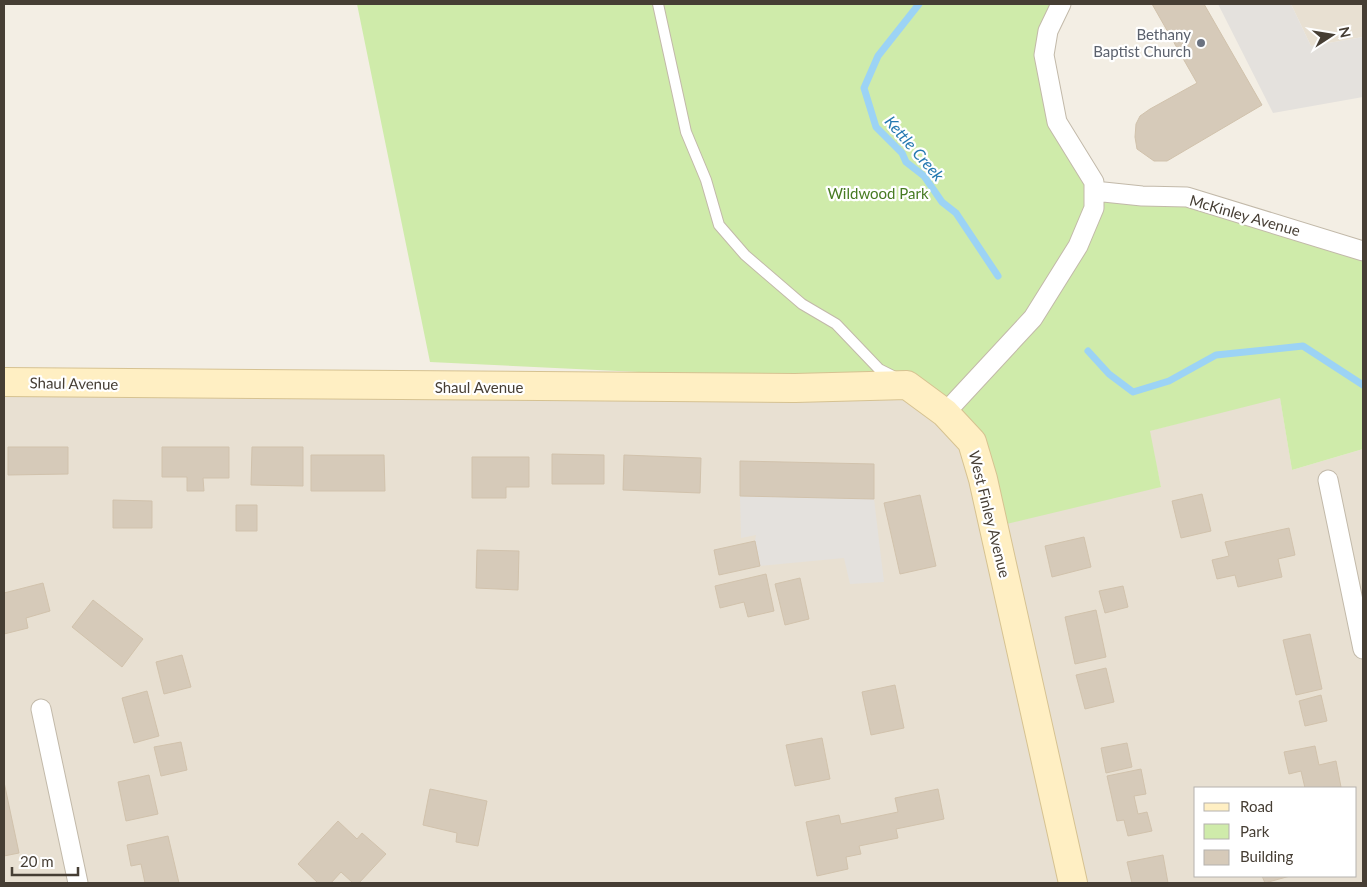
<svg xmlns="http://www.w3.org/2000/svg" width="1367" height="887" font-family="Lato,sans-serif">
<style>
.residential{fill:#e8e0d2;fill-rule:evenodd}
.green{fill:#cfebaa}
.parking{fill:#e4e1dd}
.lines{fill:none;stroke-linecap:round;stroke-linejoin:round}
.stream{stroke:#9cd3f5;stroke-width:7}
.building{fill:#d6cab9;stroke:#d1c2ac}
.lane-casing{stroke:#c2b9a9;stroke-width:12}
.street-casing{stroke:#c2b9a9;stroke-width:21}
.secondary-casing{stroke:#d6c291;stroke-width:30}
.lane{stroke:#fff;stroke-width:10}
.street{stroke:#fff;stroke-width:19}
.secondary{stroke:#ffefc3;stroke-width:28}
.worship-dot{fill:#6b7280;stroke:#fff;stroke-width:2}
.labels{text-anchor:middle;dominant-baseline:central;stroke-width:4.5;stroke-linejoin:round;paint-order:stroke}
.worship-label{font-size:15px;fill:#5b616d;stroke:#fff;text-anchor:end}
.park-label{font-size:15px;fill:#477b23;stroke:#fff}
.street-label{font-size:15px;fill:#463e34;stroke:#fff}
.water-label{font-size:16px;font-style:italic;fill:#2579b1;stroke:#fff}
</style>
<rect width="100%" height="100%" fill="#f3eee4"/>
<!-- residential -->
<path class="residential" d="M1291,4H1363V37L1311,46Z
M4,382L907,385L1161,487L1149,431L1280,397L1292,470L1363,449V883H4ZM1196,788H1356V876H1196Z"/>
<!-- green -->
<path class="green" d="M357,4H1061L1048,31L1057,122L1094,182L1187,197L1363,251V449L1292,470L1280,398L1150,431L1161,487L994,527L972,442L907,385L430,362Z"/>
<!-- parking -->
<path class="parking" d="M1218,4H1291L1311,46L1363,37V97L1273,113Z
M740,496L874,499L884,582L850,584L844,558L760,566L755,541L756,535L741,538Z"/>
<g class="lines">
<!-- stream -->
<path class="stream" d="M919,4L878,56L864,88L876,127L902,153L906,162L924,176L942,202L956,213L998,276
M1088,351L1109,374L1133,392L1169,381L1216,355L1303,346L1363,385"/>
</g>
<!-- building -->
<path class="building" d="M1152,4H1204L1262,105L1167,161H1154L1137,149L1135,137L1136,124L1140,116L1150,109L1197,83Z
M8,447H68V474L8,475Z
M162,447H229V478H203L204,491H187V477H162Z
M252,447H303V486L251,485Z
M552,454L604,455V484H552Z
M311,455H384L385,491H311Z
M624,455L701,458L700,493L623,490Z
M472,457H529V487H506V498H472Z
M740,461L874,464V499L740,496Z
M1202,494L1211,531L1181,538L1172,501Z
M920,495L936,566L900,574L884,503Z
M113,500L152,501V528H113Z
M236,505H257V531H236Z
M1289,528L1295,555L1278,559L1282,577L1238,587L1235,575L1217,579L1212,560L1229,556L1225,542Z
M1084,537L1091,567L1052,577L1045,546Z
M755,541L760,566L719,575L714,550Z
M477,550L519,551L518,590L476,588Z
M766,574L774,611L748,617L744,602L720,608L715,586Z
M800,578L809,619L785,625L775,584Z
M43,583L50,611L26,618L28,628L4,634V593Z
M1123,586L1128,607L1105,613L1099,591Z
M93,600L143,639L122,667L72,627Z
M1096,610L1106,657L1075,664L1065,617Z
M1310,634L1322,689L1296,695L1283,640Z
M182,655L191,687L164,694L156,662Z
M1106,668L1114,702L1085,709L1076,675Z
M895,685L904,728L871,735L862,692Z
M147,691L159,736L134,743L122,698Z
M1321,695L1327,721L1305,726L1299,701Z
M822,738L830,779L795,786L786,745Z
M181,742L187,770L161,776L154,747Z
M1127,743L1132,767L1106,773L1101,748Z
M1315,746L1319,765L1336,761L1341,787L1305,788L1301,771L1289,774L1284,752Z
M1141,769L1146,794L1134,796L1138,814L1147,812L1152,831L1128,836L1124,820L1117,821L1107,776Z
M149,775L158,814L126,821L118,782Z
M4,782L19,853L4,856Z
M430,789L487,801L478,846L456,842L457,833L423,825Z
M938,789L944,819L896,829L898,838L859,846L861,854L846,857L848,869L817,876L806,822L839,815L841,824L898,812L895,798Z
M338,821L357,839L362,833L386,854L359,883H353L341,872L331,883H318L298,864Z
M168,836L179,883H145L141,864L131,866L127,845Z
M1163,855L1168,883H1132L1127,862Z
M1262,876H1290L1265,883Z"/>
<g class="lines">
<!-- lane casing -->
<g class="lane-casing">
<path id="lane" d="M658,4L686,132L706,180L719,225L745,255L802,304L836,324L879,369L897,378"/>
</g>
<!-- street casing -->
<g class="street-casing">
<path id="street" d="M1094,191L1142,196L1187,197L1363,251
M945,413L1033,318L1078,246L1094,208V182L1057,122L1044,55L1048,31L1061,4
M1328,480L1363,649
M41,709L78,883"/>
</g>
<!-- secondary casing -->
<g class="secondary-casing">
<path id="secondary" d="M4,382L795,388L907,385L945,413L972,442L983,479L1073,883"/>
</g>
<!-- lane -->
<use href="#lane" class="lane"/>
<!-- street -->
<use href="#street" class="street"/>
<!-- secondary -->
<use href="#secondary" class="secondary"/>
</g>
<!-- markers -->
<circle class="worship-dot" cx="1201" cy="43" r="5"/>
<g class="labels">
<!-- worship labels -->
<g class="worship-label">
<text x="1191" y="34">Bethany<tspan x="1191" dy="17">Baptist Church</tspan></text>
</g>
<!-- park labels -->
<g class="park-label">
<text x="878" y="193">Wildwood Park</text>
</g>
<!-- street labels -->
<g class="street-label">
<text transform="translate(1245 215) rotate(16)">McKinley Avenue</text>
<text transform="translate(74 383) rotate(1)">Shaul Avenue</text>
<text x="479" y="387">Shaul Avenue</text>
<text transform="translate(990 514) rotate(76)">West Finley Avenue</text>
</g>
<!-- water labels -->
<g class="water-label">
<text transform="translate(915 148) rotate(49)">Kettle Creek</text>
</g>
</g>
<!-- border -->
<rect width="1367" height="887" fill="none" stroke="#463e34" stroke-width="10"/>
<!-- legend -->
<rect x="1194" y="787" width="162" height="90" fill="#ffffff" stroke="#b5b2ae"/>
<rect x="1204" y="803" width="25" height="8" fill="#ffefc3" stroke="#b5b2ae"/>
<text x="1240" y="812" font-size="15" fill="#463e34">Road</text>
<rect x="1204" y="824" width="25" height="15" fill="#cfebaa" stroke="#b5b2ae"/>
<text x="1240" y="837" font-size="15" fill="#463e34">Park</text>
<rect x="1204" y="850" width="25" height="15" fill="#d6cab9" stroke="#b5b2ae"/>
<text x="1240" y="862" font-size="15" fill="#463e34">Building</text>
<!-- north arrow -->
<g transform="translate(1332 35) rotate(78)" stroke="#ffffff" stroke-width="4" paint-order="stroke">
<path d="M0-4L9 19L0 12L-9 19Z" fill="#463e34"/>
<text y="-8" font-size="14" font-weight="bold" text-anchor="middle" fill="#463e34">N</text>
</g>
<!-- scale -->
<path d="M12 867v8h66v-8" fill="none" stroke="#463e34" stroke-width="2.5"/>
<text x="20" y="867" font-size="15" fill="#463e34" stroke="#ffffff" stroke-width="4" paint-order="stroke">20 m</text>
</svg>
